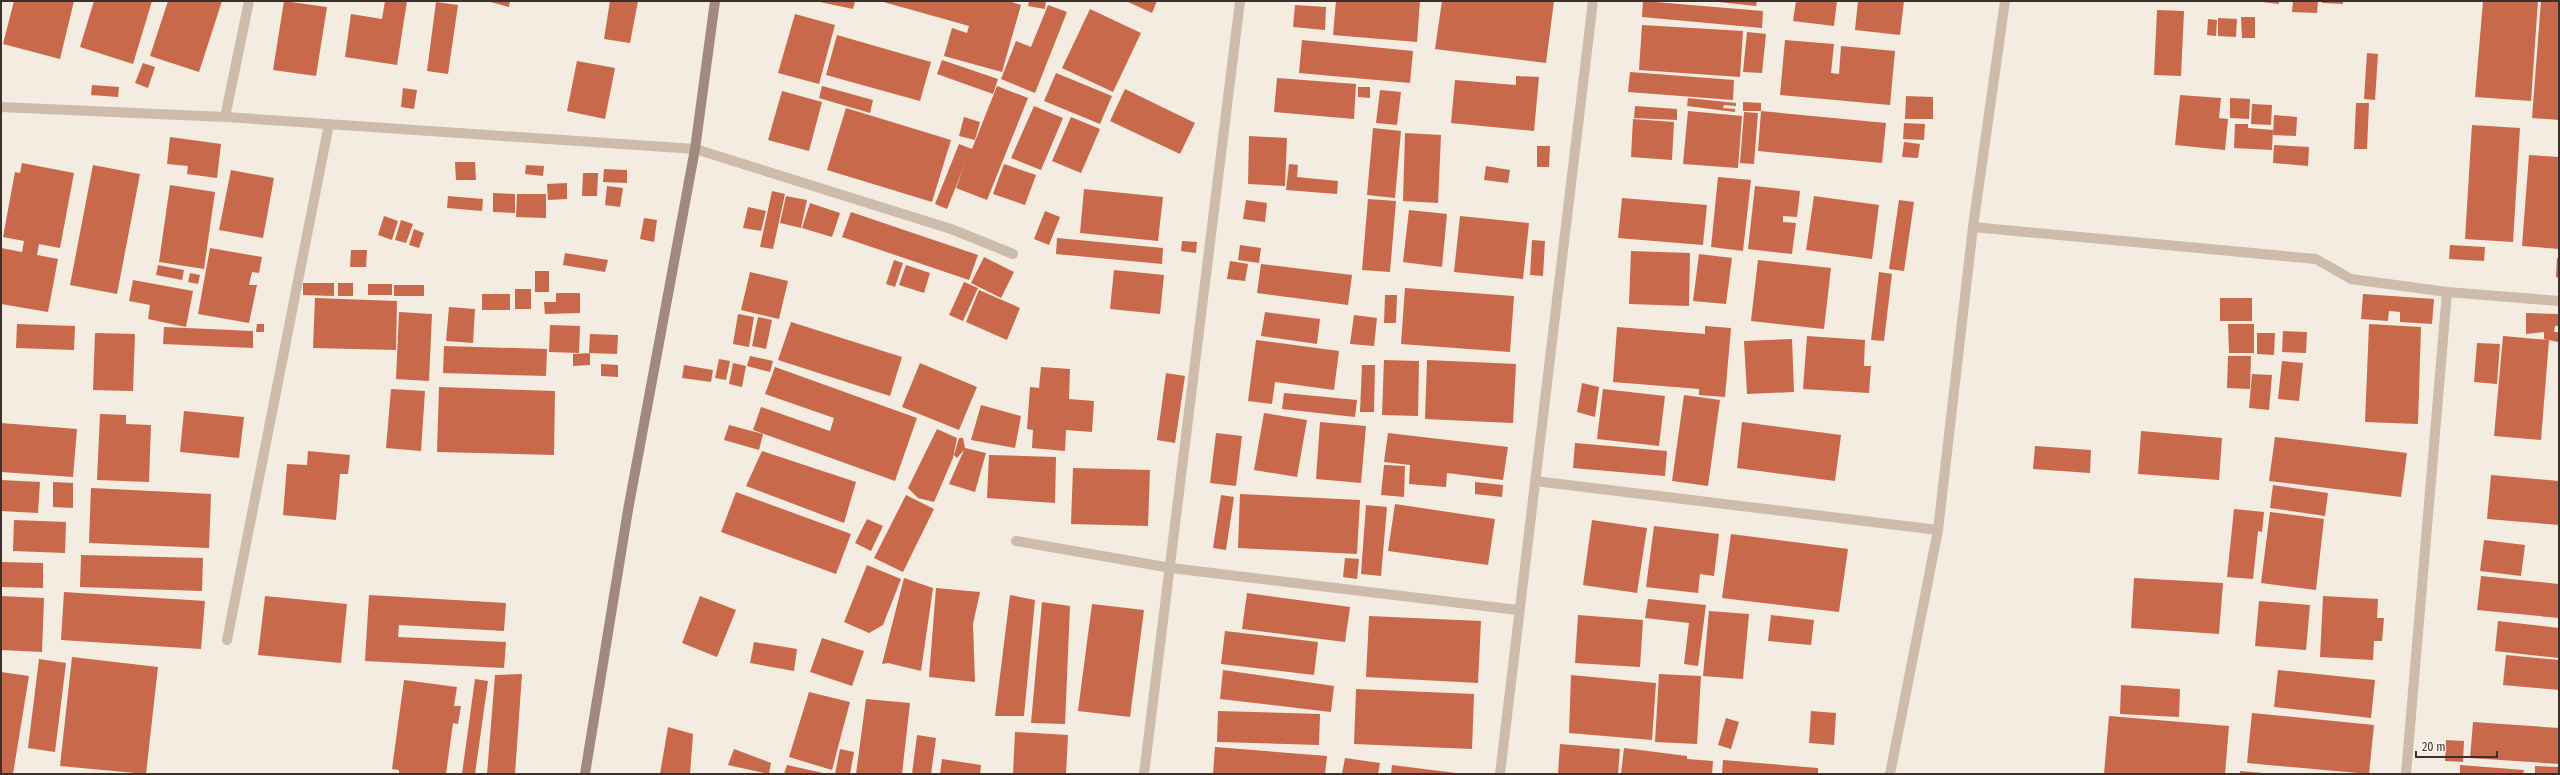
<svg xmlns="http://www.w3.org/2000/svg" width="2560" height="775" font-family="'Fira Sans Condensed',sans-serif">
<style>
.building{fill:#c8694b}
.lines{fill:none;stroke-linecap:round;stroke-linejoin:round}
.minor{stroke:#cdbbac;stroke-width:10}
.secondary{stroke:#a18a7d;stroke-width:10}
</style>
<rect width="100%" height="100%" fill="#f4ebe1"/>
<!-- building -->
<path class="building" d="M14,1H74L60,59L3,44Z
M94,1H152L133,64L80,47Z
M168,1H222L199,72L150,56Z
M284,1L327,7L316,76L273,70Z
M385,1H407L397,65L345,57L351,14L382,19Z
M487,1H510L509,7Z
M610,1H638L630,43L604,39Z
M815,1H855L853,9Z
M880,1H1009L1021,5L1002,72L944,56L952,28L967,33L969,26Z
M1029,1H1046L1045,9L1028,6Z
M1126,1H1157L1152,13Z
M1336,1H1420L1417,42L1333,35Z
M1442,1H1554L1546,63L1435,49Z
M1643,1L1763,11L1762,28L1642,17Z
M1709,1H1757L1756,6Z
M1796,1H1837L1834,26L1793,21Z
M1858,1H1904L1900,35L1855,30Z
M2253,1H2279V4Z
M2293,1H2318L2317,13L2292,12Z
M2322,1H2343V4L2322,3Z
M2483,1H2538L2531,101L2475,97Z
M2541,1H2559V120L2532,118Z
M436,2L458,5L448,74L427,71Z
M1048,5L1067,12L1035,93L1001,79L1016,41L1031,47Z
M1295,5L1326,7L1325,30L1293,27Z
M1090,9L1141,33L1113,92L1062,68Z
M2157,10L2184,11L2181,76L2154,75Z
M795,14L835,25L819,84L778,73Z
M2241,17H2255V38H2242Z
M2218,18L2237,19L2236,37L2218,36Z
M2208,19L2217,20L2216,36L2207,35Z
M1642,25L1743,31L1740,77L1639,70Z
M1747,32L1766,34L1762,73L1743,72Z
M837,35L931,62L920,101L826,75Z
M1302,40L1413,51L1410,83L1299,73Z
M1785,40L1834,44L1831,73L1839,74L1841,46L1895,51L1890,105L1780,95Z
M2367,53L2378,54L2375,100L2364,99Z
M942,60L998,79L993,94L937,74Z
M577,61L615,68L605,119L567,111Z
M143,63L155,67L148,88L135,83Z
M1630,72L1734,80L1733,100L1628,92Z
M1056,73L1112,96L1100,124L1044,101Z
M1516,76L1539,77L1534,131L1451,123L1455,80L1516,85Z
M1277,78L1356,84L1354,119L1274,112Z
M92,85L119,87L118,97L91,95Z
M822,86L873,100L870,113L819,98Z
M997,86L1028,98L987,200L956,188L966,161L947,209L935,204L959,144L972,149Z
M1358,87H1370V98L1358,97Z
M403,88L417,90L414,109L401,107Z
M1125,89L1195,123L1180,154L1110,121Z
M1380,90L1401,92L1397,125L1376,123Z
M782,91L822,102L809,151L768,140Z
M2180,95L2221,98L2219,118L2228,119L2225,150L2175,145Z
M1906,96L1933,97V119H1905Z
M1688,98L1736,103V106L1724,105L1723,108L1735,109V112L1687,106Z
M2230,98L2250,99L2249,119L2230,118Z
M1743,102L1761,103V111H1743Z
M2356,103H2369L2367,149H2354Z
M2252,104L2272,105L2271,125L2251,124Z
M1034,106L1063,118L1041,170L1011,158Z
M1635,106L1677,109V120L1634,118Z
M846,108L951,140L932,202L827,170Z
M1688,111L1742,116L1738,168L1683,164Z
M1761,111L1886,123L1882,163L1758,151Z
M1744,112L1758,113L1754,164L1740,163Z
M2274,115L2297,117L2296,136L2273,135Z
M964,117L980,122L975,140L959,136Z
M1071,117L1100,129L1081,173L1052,161Z
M1633,119L1674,122L1672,160L1631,157Z
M1904,123L1925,124L1924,140L1903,139Z
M2235,124H2248V128L2273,130L2272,150L2234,148Z
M2472,125L2520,128L2513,242L2465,239Z
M1373,128L1401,131L1395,198L1367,195Z
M1405,133L1441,135L1438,203L1403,201Z
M1249,136L1287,138L1285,186L1248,184Z
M170,137L221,144L217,178L187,174L188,166L167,164Z
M1904,142L1920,144L1918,158L1902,157Z
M2274,145L2309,147L2308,166L2273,163Z
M1537,146H1550L1549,167H1537Z
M2529,155L2559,157V249L2522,246Z
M455,162H475L476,180H456Z
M22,163L74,173L60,248L39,244L37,255L58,259L48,312L1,304V248L22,252L24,241L3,237L15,172L20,173Z
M1004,164L1036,175L1025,205L993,194Z
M1289,164L1298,165L1297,177L1338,181L1337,194L1286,190Z
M93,165L140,174L117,294L70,285Z
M526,165L544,166L543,176L525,174Z
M1486,166L1510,170L1508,183L1484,180Z
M604,169L627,170V183L603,182Z
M231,170L274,178L263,238L219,230Z
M583,173H598L597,196H582Z
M1718,177L1751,180L1743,251L1711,247Z
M567,183V199L548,200L547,184Z
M170,185L215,192L204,269L159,262Z
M607,186L623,188L620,207L605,205Z
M1755,186L1800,191L1797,217L1783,216V222L1796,223L1792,254L1748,249Z
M1084,189L1163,197L1158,241L1080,233Z
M772,191L785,194L773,249L760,247Z
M493,193L515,194V213L493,212Z
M517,194H546V218L516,217Z
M448,196L483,199L482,211L447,208Z
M786,196L807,200L801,228L780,223Z
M1814,196L1879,205L1872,259L1806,250Z
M1622,198L1707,205L1703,245L1618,238Z
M1368,199L1396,201L1390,272L1362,270Z
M1246,200L1267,203L1265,222L1243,219Z
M1899,200L1914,202L1904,271L1889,269Z
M810,203L840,213L832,237L802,228Z
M748,207L766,211L761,231L743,228Z
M1409,210L1447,214L1442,267L1403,262Z
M1045,211L1060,217L1049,245L1034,239Z
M851,212L978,255L969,280L842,237Z
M384,216L398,221L392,240L378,235Z
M1460,216L1529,223L1523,279L1454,272Z
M644,218L657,220L654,242L640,239Z
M401,220L413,224L406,243L395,240Z
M414,229L424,233L419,248L409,245Z
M1057,238L1163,248L1162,264L1056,254Z
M1532,240L1545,241L1543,276L1530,275Z
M1182,241L1197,242L1196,253L1181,251Z
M1240,245L1261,248L1259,263L1238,260Z
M2450,245L2485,247L2484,261L2449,259Z
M210,248L262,257L259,273L252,272L249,285H257L249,323L198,314Z
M351,250H367L366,267H350Z
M1631,251L1690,253L1689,306L1629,304Z
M565,253L608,260L605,272L563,265Z
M1699,254L1732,258L1726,304L1693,301Z
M984,257L1014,272L1001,298L971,283Z
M2557,258H2559V278L2556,277Z
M894,260L903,263L895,287L886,284Z
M1758,260L1831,268L1824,329L1751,321Z
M1230,261L1248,264L1245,281L1227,279Z
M1261,264L1352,275L1348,305L1257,293Z
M158,265L184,270L182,280L156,275Z
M906,265L930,273L924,293L899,285Z
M1114,270L1164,275L1160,314L1110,309Z
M535,271H549V292H535Z
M750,272L788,281L779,319L741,310Z
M1879,272L1892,274L1884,341L1871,340Z
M190,273L200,275L198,284L188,282Z
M133,280L193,291L186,327L148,319L150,305L129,301Z
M964,282L978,288L963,321L949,315Z
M303,283H334V296L303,295Z
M338,283H353V296H338Z
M368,284H392V295H368Z
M394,285H424V296H394Z
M1405,288L1514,296L1510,352L1401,344Z
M515,289H531V309H515Z
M979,290L1020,308L1007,340L966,322Z
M556,293H580V313L545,314L544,302H556Z
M482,294H510V310H482Z
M2363,294L2434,299L2432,324L2400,322V312L2389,311L2388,321L2361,319Z
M1385,295H1397L1396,323H1384Z
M315,298L397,301L396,350L313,348Z
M2220,298H2252V321H2220Z
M449,307L475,309L473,343L446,341Z
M399,312L432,314L429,381L396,379Z
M1265,312L1320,319L1317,344L1261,336Z
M2526,313L2558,314V326H2555L2554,332H2558V342L2544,339V332L2526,334Z
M738,314L754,317L749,347L733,344Z
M1354,315L1377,318L1374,346L1350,344Z
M758,317L772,320L766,349L752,346Z
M791,322L902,357L890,396L778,360Z
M17,324L75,326L74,350L16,348Z
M257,324H264V332H256Z
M2228,324H2254V353H2229Z
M2369,324L2421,327L2418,424L2365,422Z
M550,325L580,326L579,353L549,352Z
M1705,326L1731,328L1725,397L1699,395V389L1613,382L1617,327L1705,334Z
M164,327L253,331V348L163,344Z
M2283,331L2307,332L2306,353L2282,352Z
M95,333L135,334L133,391L93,390Z
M2257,333H2275L2274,355L2257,354Z
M590,334L618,335L617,354L589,353Z
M1807,336L1865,340L1864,366H1871L1869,393L1803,389Z
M2503,336L2549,340L2541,440L2494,436Z
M1792,339L1794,392L1747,394L1744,341Z
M1256,340L1339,351L1334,390L1275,382L1272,404L1248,401Z
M2477,343L2500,344L2497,384L2474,382Z
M444,346L547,349L546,376L443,373Z
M590,353V365L573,366V354Z
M750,356L773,361L770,372L747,366Z
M2228,356H2251L2250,389L2227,388Z
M719,359L730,361L726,380L715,378Z
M1384,360L1419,361L1418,416L1382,415Z
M1427,360L1516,364L1513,423L1425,419Z
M2282,361L2303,363L2299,401L2278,399Z
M733,363L746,366L742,387L729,384Z
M920,363L977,387L959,430L902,407Z
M601,364L618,365V377L601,376Z
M684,365L713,370L711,382L682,378Z
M1362,365H1375L1374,412H1360Z
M775,367L917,418L895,481L753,430L761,407L830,431L834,418L765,394Z
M1041,367L1070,369L1069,399L1094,401L1092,432L1066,430L1065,451L1032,448L1033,430L1027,429L1030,387L1039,388Z
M1166,373L1185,376L1175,443L1157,440Z
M2252,374L2272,375L2269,410L2249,408Z
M1582,383L1599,387L1595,417L1577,412Z
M439,387L555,391L554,455L437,452Z
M391,389L425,391L421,451L386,448Z
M1603,389L1665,396L1659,446L1597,439Z
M1284,393L1357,400L1355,417L1282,409Z
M1684,395L1720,400L1708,486L1672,481Z
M981,405L1021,416L1015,448L971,440Z
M184,411L244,417L239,458L180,452Z
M1264,413L1307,420L1297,477L1254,470Z
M100,414L126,415V424L151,425L149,482L97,480Z
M1320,422L1366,426L1361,483L1316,479Z
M1742,422L1841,435L1835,481L1737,468Z
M1,423L77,429L73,477L1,472Z
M729,425L763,434L759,450L724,440Z
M937,429L957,438L953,458L934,502L918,498L908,488Z
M2141,431L2222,438L2219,480L2138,474Z
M1216,433L1242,436L1236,486L1210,483Z
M1388,433L1508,447L1503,480L1447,473L1446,487L1409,484L1410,465L1384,462Z
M2275,437L2407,453L2401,497L2269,481Z
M959,438H963L965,448L986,453L975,492L949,484L964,450L957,458L954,455Z
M1575,443L1667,451L1665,476L1573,468Z
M2035,446L2091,450L2090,473L2033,469Z
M308,451L350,455L348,474H340L336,520L283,515L287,464L307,465Z
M762,451L856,482L844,523L746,486Z
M989,455L1056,457L1055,503L987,498Z
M1384,465L1405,466L1404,497L1381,495Z
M1073,468L1150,470L1148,526L1071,524Z
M2491,475L2559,481V525L2487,519Z
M1,480L40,482L38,513L1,511Z
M53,482L73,483V508L53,507Z
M1475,482L1503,485L1502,497L1475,494Z
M2273,485L2328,493L2325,516L2270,508Z
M91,488L211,494L209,548L89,543Z
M736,492L851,534L836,574L721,532Z
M1240,494L1360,500L1357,554L1238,548Z
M906,495L934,509L903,572L874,558Z
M1221,495L1234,497L1226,550L1213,548Z
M1395,504L1495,519L1488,565L1388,551Z
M1366,505L1387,507L1381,576L1361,574Z
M2234,509L2264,512L2262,532L2258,531L2253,579L2227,577Z
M2270,512L2324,519L2316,590L2261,583Z
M867,519L883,526L871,551L855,543Z
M14,520L66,522L65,553L13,551Z
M1592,520L1647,528L1637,593L1583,585Z
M1654,526L1719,534L1714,576L1700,574L1698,593L1646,587Z
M1731,534L1848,549L1839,612L1722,598Z
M2484,540L2525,545L2521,576L2480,571Z
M81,555L203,558L202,591L80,587Z
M1345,558L1359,559L1357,579L1343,577Z
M1,562L43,563V588L1,587Z
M867,565L901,579L883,625L869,633L844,622Z
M2481,576L2559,584V618L2477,610Z
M904,578L933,588L921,671L888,663L882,664Z
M2134,578L2223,583L2219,634L2131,628Z
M936,588L980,592L973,624L975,682L929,677Z
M64,592L205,601L201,649L61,640Z
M1247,593L1350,607L1345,642L1242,629Z
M369,595L506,603L504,631L399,625L398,637L506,642L504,668L365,661Z
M1010,595L1035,600L1024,716H995Z
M1,596L44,598L42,652L1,650Z
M265,596L347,604L341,663L258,655Z
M700,596L736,610L717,657L682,643Z
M2323,596L2378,599L2377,618H2384L2382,641H2374L2373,660L2320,657Z
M1648,599L1706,605L1698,666L1684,664L1689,623L1645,618Z
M2259,601L2310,605L2306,650L2255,646Z
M1042,602L1070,606L1065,724L1031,723Z
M1092,604L1144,610L1130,717L1078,711Z
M1709,611L1749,614L1743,679L1703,676Z
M1578,615L1643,620L1640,667L1575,663Z
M1771,615L1814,620L1811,645L1768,641Z
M1369,616L1481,621L1478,683L1366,677Z
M2498,621L2559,628V658L2495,651Z
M1225,631L1318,642L1314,675L1221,664Z
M822,638L864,651L852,686L810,672Z
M754,642L797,649L794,671L750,663Z
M2506,655L2559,660V690L2503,685Z
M72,657L158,667L146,774L60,766Z
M39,659L66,663L55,752L28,748Z
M1223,670L1334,686L1331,712L1220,699Z
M2278,670L2375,680L2371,718L2274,707Z
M1,672L29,676L13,774H1Z
M522,674L515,774H487L495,675Z
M1659,674L1701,676L1697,744L1655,742Z
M1571,675L1656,683L1652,740L1569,733Z
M475,679L488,681L475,774H462Z
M404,680L457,687L454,706H461L458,724L453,723L446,774H399V770L392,769Z
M2121,685L2180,689L2179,717L2120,714Z
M1356,689L1474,694L1472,749L1354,744Z
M809,692L850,702L832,770L789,757Z
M866,699L910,703L902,774H856Z
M1218,711L1320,714L1319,745L1217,742Z
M1811,711L1836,713L1834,745L1809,743Z
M2252,713L2374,725L2369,774L2247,763Z
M2109,716L2229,726L2225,774H2104Z
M1726,718L1739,722L1731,749L1718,745Z
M2473,722L2559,728V764L2470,758Z
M668,727L693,734L690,774H660Z
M1015,732L1068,735L1066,774H1013Z
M917,735L936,738L931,774H912Z
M2446,740L2464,741L2463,762L2445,761Z
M1560,744L1620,749L1618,774H1558Z
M1215,747L1327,756L1325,774H1213Z
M1624,748L1687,756V759L1713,761L1712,774H1621Z
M734,749L771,763L769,774L728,765Z
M840,749L854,752L850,774H835Z
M1345,758L1380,763L1378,774H1342Z
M942,759L981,765L980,774H940Z
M1723,760L1818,768V774H1722Z
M787,765L823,773V774H784Z
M1392,765L1456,773V774H1391Z
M2460,765L2524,770L2523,774H2460Z
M2535,766L2559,767V774H2535Z
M2240,771L2263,773V774H2240Z"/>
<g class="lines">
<!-- minor -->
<path class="minor" d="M1,107L225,117L695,149L951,229L1013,254
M225,117L249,1
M1973,227L2316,259L2351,279L2447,292L2559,301
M1535,481L1938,530
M1016,541L1171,568L1518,610
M227,640L329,124
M1144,774L1240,1
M1500,774L1593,1
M1890,774L1938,530L1973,227L2005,1
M2406,774L2447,292"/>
<!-- secondary -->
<path class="secondary" d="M585,774L628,510L695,149L715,1"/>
</g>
<!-- border -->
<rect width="2560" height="775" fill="none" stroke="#3b302b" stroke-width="4"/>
<!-- scale -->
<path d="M2416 751v6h81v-6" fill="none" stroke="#3b302b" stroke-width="2"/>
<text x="2422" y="751" font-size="12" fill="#3b302b" stroke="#fbf5ee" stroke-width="3" paint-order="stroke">20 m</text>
</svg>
